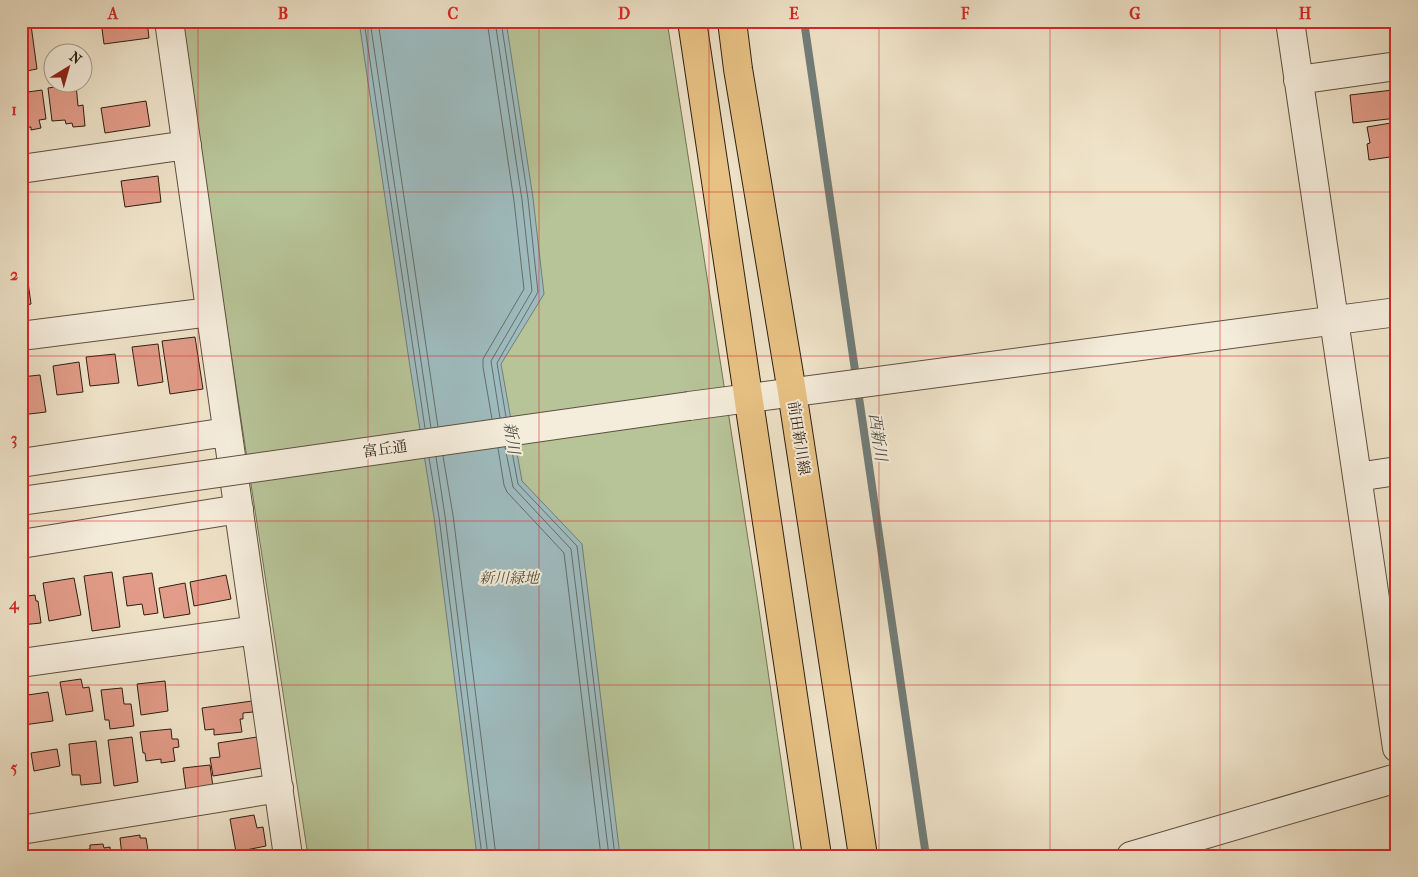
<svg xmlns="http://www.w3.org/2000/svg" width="1418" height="877" font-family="'IM FELL French Canon','Noto Serif JP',serif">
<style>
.green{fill:#b7c498;stroke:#727255}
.water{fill:#9ebcc0;stroke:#717d7a}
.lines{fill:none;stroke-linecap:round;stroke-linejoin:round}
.shore{stroke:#666e69;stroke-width:1}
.stream{stroke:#717d7a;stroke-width:8}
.building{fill:#e29c89;stroke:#2d1f12}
.minor-casing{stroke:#5e5040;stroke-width:30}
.major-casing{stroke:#2d1f12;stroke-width:30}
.minor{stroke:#f5eddc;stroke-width:28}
.major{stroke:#e8c284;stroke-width:28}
.minor-bridge-casing{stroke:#5e5040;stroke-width:30;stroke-linecap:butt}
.minor-bridge{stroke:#f5eddc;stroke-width:28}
.grid{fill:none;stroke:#d62828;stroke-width:1;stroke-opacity:0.55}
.labels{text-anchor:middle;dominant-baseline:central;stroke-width:4;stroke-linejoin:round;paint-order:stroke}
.street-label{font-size:15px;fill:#2d1f12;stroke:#f5eddc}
.park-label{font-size:15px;font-style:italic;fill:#56513a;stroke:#f5eddc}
.water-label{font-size:16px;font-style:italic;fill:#4f4e46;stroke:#f5eddc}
.neatline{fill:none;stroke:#d62828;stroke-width:2}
.grid-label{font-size:16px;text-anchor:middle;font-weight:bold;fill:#d62828}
</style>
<rect width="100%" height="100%" fill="#efe3c9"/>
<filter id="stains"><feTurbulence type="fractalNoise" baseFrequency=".004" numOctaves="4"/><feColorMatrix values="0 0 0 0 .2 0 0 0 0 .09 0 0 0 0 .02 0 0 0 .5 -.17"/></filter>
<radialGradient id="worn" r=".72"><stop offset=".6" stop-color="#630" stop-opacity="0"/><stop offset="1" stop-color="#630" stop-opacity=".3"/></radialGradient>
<!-- green -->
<path class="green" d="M180,21H667L758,603L795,856H308Z"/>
<!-- water -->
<path class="water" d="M359,21H506L533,198L544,294L501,364L522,481L582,544L620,856H477L434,517L410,367Z"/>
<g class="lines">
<!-- shore -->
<path class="shore" d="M364,21L425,428
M370,21L431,428
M378,21L438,427
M487,21L514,201L524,289L483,359V367L492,419
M495,21L522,200L532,291L491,361L500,418
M501,21L528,199L538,292L497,363L506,417
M511,446L518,484L577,546L615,856
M505,447L513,487L571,549L609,856
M498,448L504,485L507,492L564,553L601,856
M443,456L453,515L496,856
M436,457L445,516L488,856
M429,458L439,517L482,856"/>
<!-- stream -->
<path class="stream" d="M804,21L926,856"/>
</g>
<!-- building -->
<path class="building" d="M101,21H147L149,38L104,44Z
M1392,21H1397V36H1394Z
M31,25L37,69L21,72V27Z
M76,50V52H54V51Z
M76,84L78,106L83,105L85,126L73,127L72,123L66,124L65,120L52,121L48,88Z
M42,90L46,119L39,120L41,128L31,130V127L21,128V93Z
M1393,90L1397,118L1353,123L1350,95Z
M146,101L150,126L105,133L101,108Z
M1397,122V156L1369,160L1367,144L1370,143L1367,127Z
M158,176L161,202L125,207L121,181Z
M21,210L24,234L21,235Z
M24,253L31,304L21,306V254Z
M195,337L203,389L170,394L162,341Z
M158,344L163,382L138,386L132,347Z
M115,354L119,383L90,386L86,357Z
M79,362L83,392L57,395L53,366Z
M40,375L46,412L21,415V377Z
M112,572L120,627L92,631L84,576Z
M152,573L158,613L144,615L142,604L127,606L123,577Z
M226,575L231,599L194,606L190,582Z
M74,578L81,615L49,621L43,583Z
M185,583L190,614L164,618L159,588Z
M35,595L36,601H38L41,623L21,625V597Z
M81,679L83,688L89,687L93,711L66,715L60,682Z
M165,681L168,711L141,715L137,684Z
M122,688L124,704H131L134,726L110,729L109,720H105L101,690Z
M48,692L53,721L23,725L21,696Z
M252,701L253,712L243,713V719H240L242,732L214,735V729L205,730L202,708Z
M171,729L172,739H178L179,747L173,748L175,761L161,763V759L146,761L145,753H143L140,732Z
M132,737L138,782L114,786L108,740Z
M257,737L262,768L213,776L210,758L220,757L218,743Z
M96,741L101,783L81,785L80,775H72L69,744Z
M57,749L60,766L34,771L31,753Z
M210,765L213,787L186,791L183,768Z
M254,815L257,828L263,827L266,846L236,852L230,819Z
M140,835V838H146L149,856H122L120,838Z
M103,844L104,848L110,847L111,856H78V851L90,849V845Z
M64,852L65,856H40Z"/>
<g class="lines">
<!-- minor casing -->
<g class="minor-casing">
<path id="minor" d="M169,21L288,856
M1290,21L1397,748
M1298,80L1397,66
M21,169L187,145
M21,336L210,312
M689,406L1397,312
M21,463L227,432
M1357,477L1397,471
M21,544L239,509
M21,663L256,630
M21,830L279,788
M1131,856L1397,778"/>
</g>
<!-- major casing -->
<g class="major-casing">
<path id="major" d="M692,21L817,856
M732,21L738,69L792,392L863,856"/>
</g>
<!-- minor -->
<use href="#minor" class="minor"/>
<!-- major -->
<use href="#major" class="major"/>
<!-- minor-bridge casing -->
<g class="minor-bridge-casing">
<path id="minor-bridge" d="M21,501L689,406"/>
</g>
<!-- minor-bridge -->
<use href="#minor-bridge" class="minor-bridge"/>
</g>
<!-- grid -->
<path class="grid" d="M198,21V856M368,21V856M539,21V856M709,21V856M879,21V856M1050,21V856M1220,21V856M21,192H1397M21,356H1397M21,521H1397M21,685H1397"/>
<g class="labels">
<!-- street labels -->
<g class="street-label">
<text transform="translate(799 438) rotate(81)">前田新川線</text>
<text transform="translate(385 449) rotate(-8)">富丘通</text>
</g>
<!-- park labels -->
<g class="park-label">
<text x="509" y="578">新川緑地</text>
</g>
<!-- water labels -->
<g class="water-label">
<text transform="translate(878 437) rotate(82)">西新川</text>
<text transform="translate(512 438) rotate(82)">新川</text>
</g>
</g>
<!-- margin -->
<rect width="1418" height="877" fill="none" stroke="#efe3c9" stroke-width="55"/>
<!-- north arrow -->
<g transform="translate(68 68) rotate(37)"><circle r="24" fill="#f5eddc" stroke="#a59b8b"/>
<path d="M0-4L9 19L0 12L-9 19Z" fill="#8f2418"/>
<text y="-8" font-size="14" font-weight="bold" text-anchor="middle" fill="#2d1f12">N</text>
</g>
<rect x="28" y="28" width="1362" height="822" class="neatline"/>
<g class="grid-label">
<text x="113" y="19">A</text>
<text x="283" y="19">B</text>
<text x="453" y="19">C</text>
<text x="624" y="19">D</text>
<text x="794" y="19">E</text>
<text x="965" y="19">F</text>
<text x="1135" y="19">G</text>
<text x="1305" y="19">H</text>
<text x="14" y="115">1</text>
<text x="14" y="280">2</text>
<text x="14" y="444">3</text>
<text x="14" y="609">4</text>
<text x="14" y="773">5</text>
</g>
<rect width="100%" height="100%" filter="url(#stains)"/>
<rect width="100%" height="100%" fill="url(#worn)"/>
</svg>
